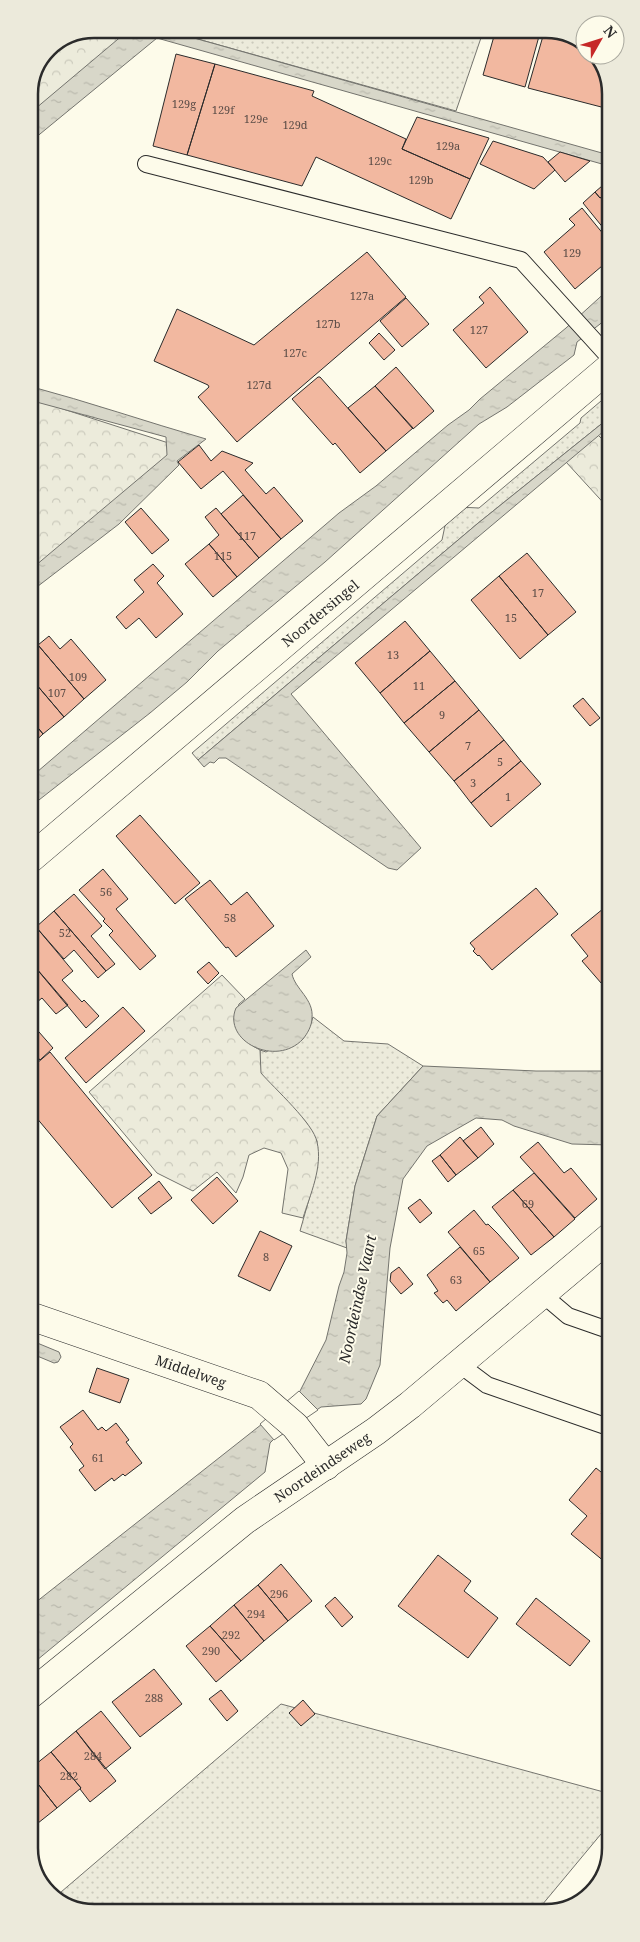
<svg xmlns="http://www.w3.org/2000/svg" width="640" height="1942" font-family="'Noto Serif',serif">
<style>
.grass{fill:url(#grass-dots);stroke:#74746e}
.forest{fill:url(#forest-crowns);stroke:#74746e}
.water{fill:url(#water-ripples);stroke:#74746e}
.pier{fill:#fdfbea;stroke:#74746e}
.building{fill:#f2b8a0;stroke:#2b2b2b}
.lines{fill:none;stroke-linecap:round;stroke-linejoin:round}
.lane-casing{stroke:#2b2b2b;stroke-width:18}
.street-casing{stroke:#2b2b2b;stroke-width:29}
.secondary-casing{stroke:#2b2b2b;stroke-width:29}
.lane{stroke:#fdfbea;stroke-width:16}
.street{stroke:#fdfbea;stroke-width:28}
.secondary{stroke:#fdfbea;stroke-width:28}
.labels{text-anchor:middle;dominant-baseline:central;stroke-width:4;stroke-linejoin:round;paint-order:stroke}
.number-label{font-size:11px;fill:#5d4e48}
.street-label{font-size:14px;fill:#2b2b2b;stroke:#fdfbea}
.water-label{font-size:15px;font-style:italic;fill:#2b2b2b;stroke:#fdfbea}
.rim{fill:none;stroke:#2b2b2b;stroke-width:2.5}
</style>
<defs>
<pattern id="grass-dots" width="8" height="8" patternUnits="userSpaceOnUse" patternTransform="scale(1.25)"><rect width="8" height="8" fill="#ecebdb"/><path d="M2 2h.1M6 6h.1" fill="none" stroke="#cbcabc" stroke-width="1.8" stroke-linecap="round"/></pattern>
<pattern id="forest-crowns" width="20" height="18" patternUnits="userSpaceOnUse" patternTransform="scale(1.25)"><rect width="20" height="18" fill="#ecebdb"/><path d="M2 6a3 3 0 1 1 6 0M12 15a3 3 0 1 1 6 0" fill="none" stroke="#cbcabc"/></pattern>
<pattern id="water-ripples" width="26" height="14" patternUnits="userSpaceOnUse" patternTransform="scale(1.25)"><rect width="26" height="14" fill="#d8d7c9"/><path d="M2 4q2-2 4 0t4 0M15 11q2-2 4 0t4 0" fill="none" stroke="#bab9ad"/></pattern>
</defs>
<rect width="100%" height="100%" fill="#fdfbea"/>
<!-- grass -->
<path class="grass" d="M176,29H484L456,111L194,38L179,32Z
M601,401L609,406L610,417L477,524L198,760L192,753L442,540L447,516L458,507L479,508L580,423L581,418Z
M313,1017L344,1041L388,1044L423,1066L377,1116L355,1186L346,1241L347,1248L300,1231L315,1178L317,1141L306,1122L260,1073V1050L266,1052L310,1026Z
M281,1704L611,1794V1822L537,1911L89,1913L54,1898Z"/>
<!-- forest -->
<path class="forest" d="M94,29H142L29,124V90L48,48Z
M29,398L184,448L29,576Z
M598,435L610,447V510L566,462Z
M222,975L245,999L239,1004L234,1019C238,1033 246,1043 260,1050L261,1073C274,1088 314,1124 317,1142C323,1167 310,1195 303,1218L282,1213L288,1169L281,1153L264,1148L249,1155L243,1177L236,1193L217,1172L193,1191L157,1173L89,1092Z"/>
<!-- water -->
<path class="water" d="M130,29H176L179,32L194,38L609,155V166L157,38L29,143V114Z
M609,289V317L577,342L574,355L507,407L479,424L325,562L218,651L187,682L150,713L30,807V778L339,513L376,486L448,425L469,410L480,399L566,328Z
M29,386C89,402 147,422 206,439L177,461L179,465L119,524L29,593V571L167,455L166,437L29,400Z
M610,417V426L291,694L421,848L397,870L388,868L226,758H219L214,763L210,762L204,767L198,760L477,524Z
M306,950L311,957L292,974C295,989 314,999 312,1018C312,1026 307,1034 303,1039C276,1068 222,1041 236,1008Z
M423,1066L536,1071H610V1145L572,1144L514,1126L502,1120L476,1118L427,1146L403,1179L390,1248L380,1365L366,1399L361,1404L321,1407L274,1439L270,1443L265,1472L31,1665V1606L262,1424L299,1393L326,1340L339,1286L344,1272L347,1253L346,1241L355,1186L377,1116Z
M30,1340L59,1352L61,1357L58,1362L54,1363L30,1353Z"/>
<!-- pier -->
<path class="pier" d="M299,1391L318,1410L274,1440L260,1424Z"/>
<!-- building -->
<path class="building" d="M496,29H541L525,87L483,75Z
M545,29H551L585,43V55H595L609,77V109L528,88Z
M176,54L215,64L187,155L153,146Z
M215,64L314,91L312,96L406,139L402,149L470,179L451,219L316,157L302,186L187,155Z
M417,117L489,138L470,179L402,149Z
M493,141L543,157L555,170L534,189L480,164Z
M560,152L590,161L565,182L548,162Z
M609,180V196L607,193L600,198L595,192Z
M595,192L600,198L607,193L609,196V235L583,203Z
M582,208L609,241V260L575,289L544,252L575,225L569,219Z
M367,252L406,297L237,442L198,397L209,387L208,385L154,361L177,309L254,345Z
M490,287L528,332L486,368L453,330L484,303L479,297Z
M406,298L429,324L402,347L380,321Z
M379,333L395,350L384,360L369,343Z
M396,367L434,411L413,429L375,386Z
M318,377H320L386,451L360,473L335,443L333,445L292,399Z
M375,386L413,428L386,451L348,408Z
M199,445L211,461L222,451L253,463L245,470L266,494L274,487L303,521L281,539L223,471L201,489L178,462Z
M243,495L281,539L259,558L221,514Z
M141,508L169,540L152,554L125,522Z
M216,508L259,558L237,577L209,544L219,535L205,517Z
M209,544L237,577L213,597L185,564Z
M527,553L576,612L548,635L499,576Z
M153,564L164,576L157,583L183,614L156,638L139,618L126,629L116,617L144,592L134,580Z
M499,576L548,635L520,659L471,600Z
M405,621L430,651L380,693L355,663Z
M49,636L60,649L71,639L106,680L84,699L38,645Z
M38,645L84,699L64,717L30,677V671L38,664L30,655V652Z
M430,651L455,681L404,723L380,693Z
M610,676V689L603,681Z
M30,677L64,717L43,734L30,718Z
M455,681L479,710L429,752L404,723Z
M583,698L600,718L590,726L573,706Z
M479,710L504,740L454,781L429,752Z
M30,718L43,734L30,746Z
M504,740L521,761L471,803L454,781Z
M521,761L541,784L491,827L471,803Z
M140,815L200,883L175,904L116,836Z
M103,869L128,899L116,909L156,956L140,970L109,935L113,931L103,921L105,919L79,890Z
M210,880L231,905L247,892L274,926L236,957L228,947L226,948L185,899Z
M536,888L558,914L492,970L479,955L478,956L473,951L475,949L470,943Z
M74,894L102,926L91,936L115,964L106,971L54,911Z
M609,904L610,989L608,991L582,961L588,956L571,935Z
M54,911L106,971L98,978L74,950L64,959L36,927Z
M36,927L73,971L62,980L82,1002L84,1000L99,1016L86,1028L30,961V932Z
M30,961L68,1005L56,1014L42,998L32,1006L30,1004Z
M209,962L219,973L208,984L197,972Z
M123,1007L145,1031L86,1083L65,1058Z
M32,1024L53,1048L40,1060L30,1048V1025Z
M50,1052L152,1175L112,1208L30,1110V1069Z
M481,1127L494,1144L478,1158L463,1141Z
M460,1137L478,1158L456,1175L440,1155Z
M538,1142L564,1173L571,1168L597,1199L575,1218L520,1157Z
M440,1155L456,1175L448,1182L432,1161Z
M534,1173L575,1219L554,1237L513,1190Z
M217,1177L238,1201L213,1224L191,1200Z
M159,1181L172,1198L151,1214L138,1198Z
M513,1190L554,1237L531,1255L492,1207Z
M420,1199L432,1213L420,1223L408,1208Z
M474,1210L486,1225L488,1224L498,1234L519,1258L490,1282L448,1232Z
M260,1231L292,1246L270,1291L238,1276Z
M460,1247L490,1282L456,1311L447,1300L443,1303L434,1293L438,1291L427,1275Z
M399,1267L413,1284L401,1294L390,1281L391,1273Z
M97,1368L129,1379L120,1403L89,1392Z
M611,1379V1407L603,1405Z
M83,1410L98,1430L102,1427L106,1431L116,1423L129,1440L126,1442L142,1463L125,1476L123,1474L114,1481L112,1478L95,1491L79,1470L84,1466L70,1447L73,1444L60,1427Z
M596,1468L611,1480V1502L601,1514L611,1522V1567L571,1534L587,1516L569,1500Z
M438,1555L471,1581L464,1591L498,1618L468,1658L398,1606Z
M281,1564L312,1601L288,1621L258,1585Z
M258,1585L288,1621L264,1641L234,1605Z
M335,1597L353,1617L342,1627L325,1606Z
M536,1598L590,1641L570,1666L516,1624Z
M234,1605L264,1641L241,1661L210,1626Z
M210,1626L241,1661L216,1682L186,1646Z
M154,1669L182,1704L140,1737L112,1702Z
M221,1690L238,1711L227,1721L209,1699Z
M303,1700L315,1714L301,1726L289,1713Z
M101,1711L131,1748L105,1769L76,1731Z
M76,1731L116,1781L90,1802L80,1789L81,1788L51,1752Z
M51,1752L81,1788L57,1808L31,1775V1768Z
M31,1775L57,1808L33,1827L31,1825Z"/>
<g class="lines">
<!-- lane casing -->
<g class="lane-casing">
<path id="lane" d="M146,164L521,260L609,357
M542,1294L568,1316L611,1331
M459,1364L487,1385L611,1428"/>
</g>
<!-- street casing -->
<g class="street-casing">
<path id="street" d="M30,859L609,368
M30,1316L259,1395L295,1426L326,1466"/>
</g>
<!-- secondary casing -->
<g class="secondary-casing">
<path id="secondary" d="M31,1694L245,1520L376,1431L410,1405L611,1236"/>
</g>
<!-- lane -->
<use href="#lane" class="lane"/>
<!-- street -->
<use href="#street" class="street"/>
<!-- secondary -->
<use href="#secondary" class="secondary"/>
</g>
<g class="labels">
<!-- number labels -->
<g class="number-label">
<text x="184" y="103">129g</text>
<text x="223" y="109">129f</text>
<text x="256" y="118">129e</text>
<text x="295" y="124">129d</text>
<text x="448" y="145">129a</text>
<text x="380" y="160">129c</text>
<text x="421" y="179">129b</text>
<text x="572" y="252">129</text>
<text x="362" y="295">127a</text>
<text x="328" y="323">127b</text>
<text x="479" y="329">127</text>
<text x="295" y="352">127c</text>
<text x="259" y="384">127d</text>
<text x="247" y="535">117</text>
<text x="223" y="555">115</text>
<text x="538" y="592">17</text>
<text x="511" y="617">15</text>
<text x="393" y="654">13</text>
<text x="78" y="676">109</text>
<text x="419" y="685">11</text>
<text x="57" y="692">107</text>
<text x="442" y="714">9</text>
<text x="468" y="745">7</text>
<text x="500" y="761">5</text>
<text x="473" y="782">3</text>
<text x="508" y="796">1</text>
<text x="106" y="891">56</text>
<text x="230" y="917">58</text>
<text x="65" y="932">52</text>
<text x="528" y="1203">69</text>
<text x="479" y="1250">65</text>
<text x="266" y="1256">8</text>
<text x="456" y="1279">63</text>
<text x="98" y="1457">61</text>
<text x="279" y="1593">296</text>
<text x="256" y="1613">294</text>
<text x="231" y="1634">292</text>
<text x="211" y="1650">290</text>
<text x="154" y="1697">288</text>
<text x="93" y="1755">284</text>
<text x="69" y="1775">282</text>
</g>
<!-- street labels -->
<g class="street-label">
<text transform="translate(320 613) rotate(-40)">Noordersingel</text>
<text transform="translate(191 1371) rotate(19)">Middelweg</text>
<text transform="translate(322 1467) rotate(-34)">Noordeindseweg</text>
</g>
<!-- water labels -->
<g class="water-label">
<text transform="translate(357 1299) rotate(-78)">Noordeindse Vaart</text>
</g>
</g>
<!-- crop -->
<path d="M0 0H640V1942H0ZM94 38H546A56 56 0 0 1 602 94V1848A56 56 0 0 1 546 1904H94A56 56 0 0 1 38 1848V94A56 56 0 0 1 94 38Z" fill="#eceadb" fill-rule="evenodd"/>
<path class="rim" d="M94 38H546A56 56 0 0 1 602 94V1848A56 56 0 0 1 546 1904H94A56 56 0 0 1 38 1848V94A56 56 0 0 1 94 38Z"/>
<!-- north arrow -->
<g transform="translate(600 40) rotate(51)"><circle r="24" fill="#fdfbea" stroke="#a9a89e"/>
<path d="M0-4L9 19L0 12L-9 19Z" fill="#c62828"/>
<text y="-8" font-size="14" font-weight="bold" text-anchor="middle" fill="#2b2b2b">N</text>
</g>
</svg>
